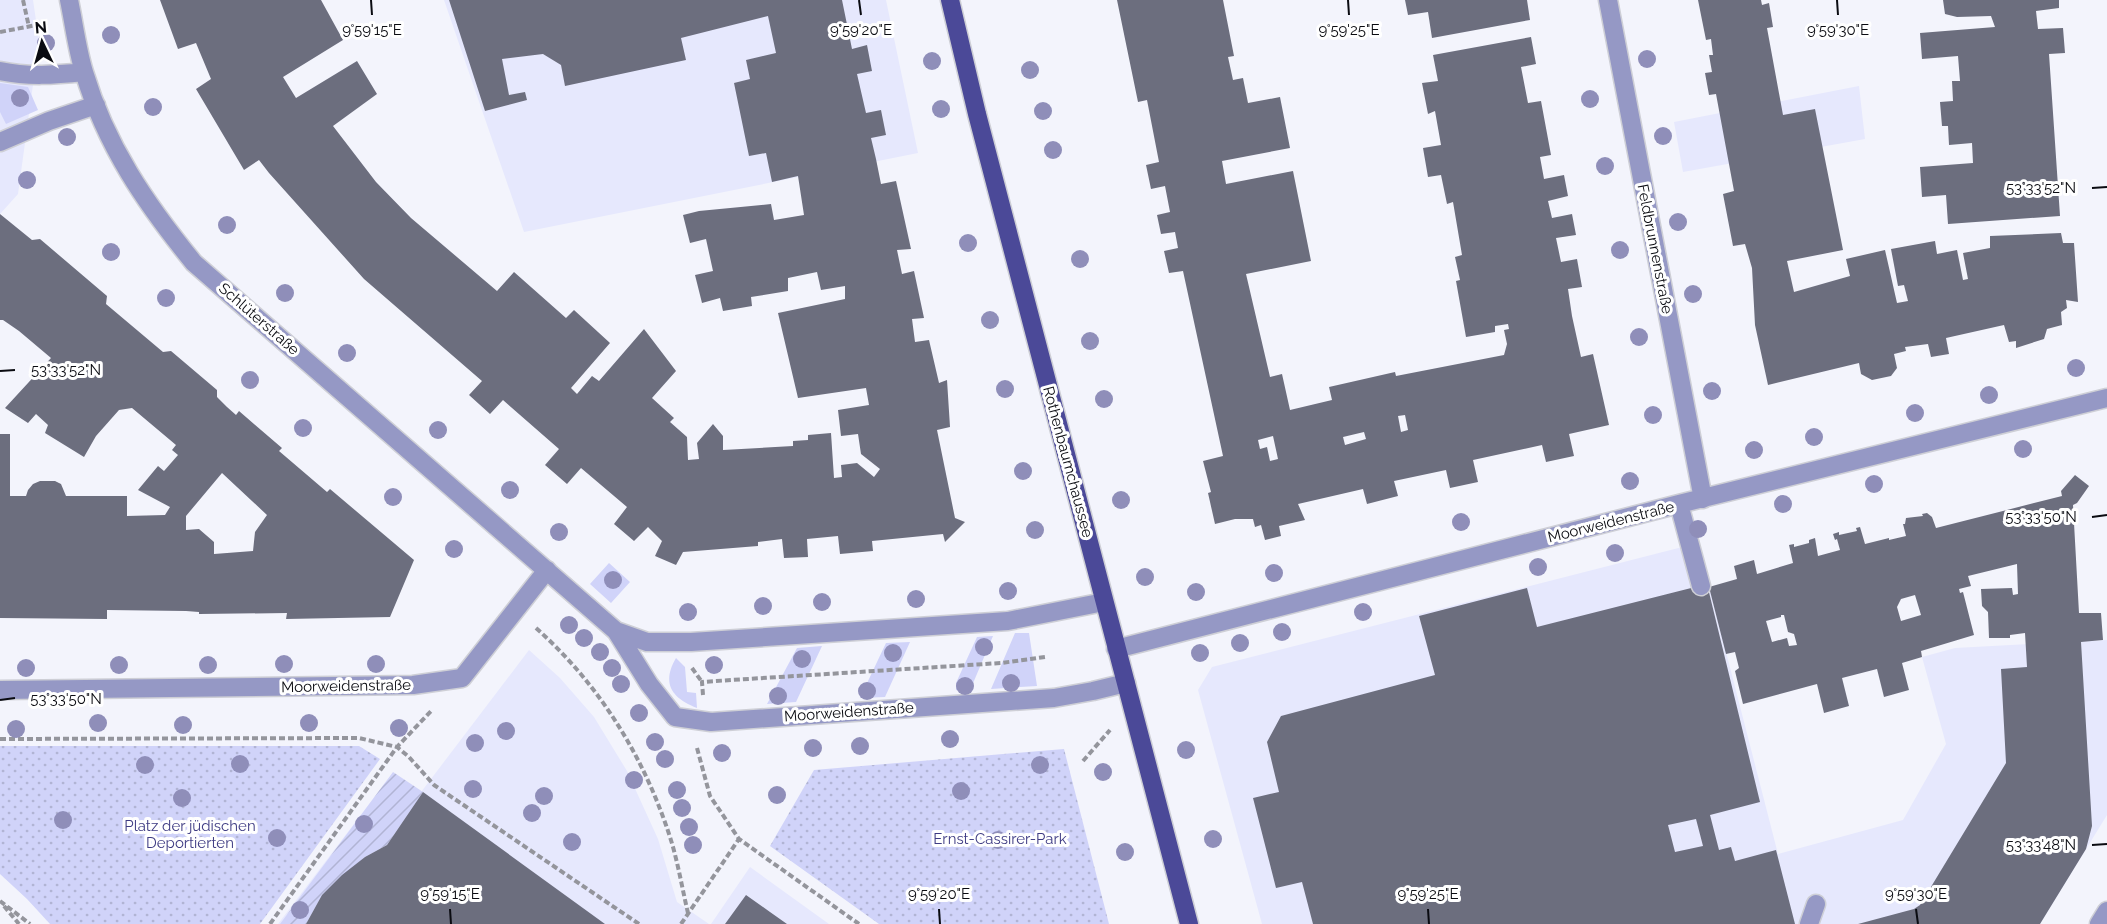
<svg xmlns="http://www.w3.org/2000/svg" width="2107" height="924" font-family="Raleway,sans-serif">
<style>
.built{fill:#e6e8fd}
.grass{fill:#d0d3f9}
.park{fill:url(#park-dots)}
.garden{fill:url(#garden-furrows)}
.building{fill:#6c6e7e;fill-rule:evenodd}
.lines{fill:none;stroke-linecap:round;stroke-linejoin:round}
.minor-casing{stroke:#cecfd6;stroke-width:21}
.major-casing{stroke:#cecfd6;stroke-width:21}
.path{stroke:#94959c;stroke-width:4;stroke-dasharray:6 3;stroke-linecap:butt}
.minor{stroke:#9598c5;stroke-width:18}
.major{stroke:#4b4998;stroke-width:18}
.tree{fill:#8f8eb9}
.ticks{fill:none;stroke:#0a0b11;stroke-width:2}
.labels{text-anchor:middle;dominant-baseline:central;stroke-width:6;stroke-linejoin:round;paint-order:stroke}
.street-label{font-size:15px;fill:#0a0b11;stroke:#fff}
.park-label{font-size:15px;fill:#3e3b83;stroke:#fff}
.ticks-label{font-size:15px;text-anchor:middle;fill:#0a0b11;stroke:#fff;stroke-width:6;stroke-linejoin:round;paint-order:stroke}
</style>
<defs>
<pattern id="park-dots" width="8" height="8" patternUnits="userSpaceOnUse" patternTransform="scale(1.5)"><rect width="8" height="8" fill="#d0d3f9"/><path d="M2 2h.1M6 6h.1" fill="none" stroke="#b1b4d4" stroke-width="1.8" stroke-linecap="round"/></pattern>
<pattern id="garden-furrows" width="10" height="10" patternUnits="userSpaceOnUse" patternTransform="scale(1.5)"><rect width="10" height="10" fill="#d0d3f9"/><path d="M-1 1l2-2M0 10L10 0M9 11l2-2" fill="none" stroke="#b1b4d4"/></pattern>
</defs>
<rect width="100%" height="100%" fill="#f3f4fc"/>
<!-- built -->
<path class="built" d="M0,0H33L39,41L18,194L0,214Z
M444,0H886L918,153L524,232Z
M1859,86L1865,139L1683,172L1674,122Z
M1698,543L1778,854L1903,820L1946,744L1922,657L1955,648L2107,640V815L2040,924H1262L1198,690L1212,667Z
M529,650L560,678L594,717L627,771L658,839L677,902L709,924H278L385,783L412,804Z
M750,867L829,924H711Z"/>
<!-- grass -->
<path class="grass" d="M0,83L28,87L38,110L6,124L0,112Z
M609,563L630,582L611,603L590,584Z
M1015,633H1029L1037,686L991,689Z
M993,636L971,688L965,692L956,690V683L977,637Z
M910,642L885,697L860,698L886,643Z
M822,646L796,702L767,704L797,648Z
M676,658L685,667L687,692L696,693L697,708C672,698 661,684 676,658Z"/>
<!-- park -->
<path class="park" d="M0,746H359L380,759L260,924H50L27,899L0,874Z
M1064,749L1109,924H879L770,846L814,770Z"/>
<!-- garden -->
<path class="garden" d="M393,772L423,792L387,845L365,857L322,895L306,924H280Z"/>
<!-- building -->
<path class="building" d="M160,0H321L343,40L283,77L296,98L357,61L377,94L333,126L376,182L411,218L497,291L514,272L566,318L574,310L610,343L571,388L577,394L592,376L599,381L644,329L676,371L652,398L674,418L670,422L687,437L688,460L699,459L697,443L713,424L723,436V450L793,446V441L808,440V435L831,433L834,478L842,477L841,465L857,463L874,477L880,469L861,454L858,434L841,436L838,410L869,405L866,388L798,398L778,313L845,299V286L821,290L817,272L788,278V291L751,297L752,306L723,311L720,298L702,303L695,275L713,271L706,239L690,243L683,215L699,211L771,204L774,220L804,215L798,176L772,182L766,153L749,156L734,83L750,79L746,60L776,53L768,16L681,38L686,60L565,86L561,65L543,54L502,59L509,95L525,92L527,100L485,111L449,0H842L852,49L867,45L872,71L857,74L866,113L881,110L886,135L871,138L876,159L881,184L896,181L911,249L897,250L902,274L914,271L924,318L912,319L915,342L929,340L939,383L947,380L950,427L937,430L955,518L965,522L945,542L943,534L872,541L873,551L840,554L838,536L807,539L808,557L784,558L782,539L758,542V546L683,552L676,565L655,556L662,541L648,527L634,541L614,524L627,507L581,468L567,484L545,465L559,449L503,400L490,414L469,395L482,381L364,279L269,173L259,160L244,170L196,89L211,79L196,43L178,49Z
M1117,0H1223L1234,56L1228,57L1233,80L1243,78L1248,103L1280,97L1290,148L1222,161L1226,184L1293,171L1311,261L1246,274L1270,377L1282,374L1290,410L1332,400L1329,387L1395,372L1396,376L1504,355L1507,344L1504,330L1509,329L1508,324L1495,326V332L1466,337L1456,281L1460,280L1455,257L1462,255L1453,202L1447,204L1441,175L1428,177L1423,148L1441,145L1435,111L1428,114L1422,83L1438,81L1433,55L1531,37L1536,64L1521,67L1528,103L1541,101L1551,155L1540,157L1544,179L1564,175L1568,196L1548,201L1552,218L1572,214L1576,235L1556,238L1561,262L1577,259L1582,287L1568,289L1572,316L1581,357L1593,354L1609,425L1569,434L1574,456L1546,462L1542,445L1473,460L1478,482L1450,488L1446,470L1394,481L1398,496L1367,504L1363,489L1298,504L1305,520L1279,526L1281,536L1265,540L1261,525L1255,527L1253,519H1235L1215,524L1208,493L1211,492L1203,461L1223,456L1183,271L1169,273L1164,251L1178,248L1175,232L1161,234L1157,215L1170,212L1165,186L1151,189L1146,165L1159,162L1147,100L1138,102ZM1405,415L1408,430L1401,432L1398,416ZM1364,432L1366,439L1345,445L1343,437ZM1273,436L1278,459L1270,461L1267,447L1260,449L1258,440Z
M1405,0H1527L1530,20L1432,38L1428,12L1408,15Z
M1698,0H1761L1762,5L1769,3L1773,27L1767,28L1783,115L1815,109L1843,250L1787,261L1794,292L1850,276L1846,259L1885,250L1897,303L1908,301L1904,285L1898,286L1891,249L1935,241L1937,254L1957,250L1963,280L1968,279L1963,253L1990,248V236L2061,233L2063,243H2074L2078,302L2066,300L2067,308L2061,312L2062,325L2047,329L2044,339L2016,348V341L2009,342L2004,325L1946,338L1949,354L1931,357L1928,344L1905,347L1906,351L1894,354L1897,368L1891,376L1872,380L1861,374L1859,363L1768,385L1755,325L1752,268L1745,244L1733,246L1723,194L1734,191L1716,94L1709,95L1705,73L1712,72L1709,55H1713L1711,39L1706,40Z
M1943,0H2059V8L2036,11L2038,29L2063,28L2065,53L2049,54L2060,216L1948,224L1946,195L1922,197L1920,167L1973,163L1972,143L1949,145L1948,126H1942L1940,102L1953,101L1952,81H1960L1958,56L1922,59L1920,33L1995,27L1991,16L1957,17L1945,14Z
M0,214L32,240L40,239L107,296L106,304L163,352L171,351L217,390V397L227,407L236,415L239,411L282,448L279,451L327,492L330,489L414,560L390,617L286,619L287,613L199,614V612L186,611L107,610V619L0,618V434H10V496H26L28,490L33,484L40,481H55L61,484L66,496H127V516L165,515L170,507L138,490L158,466L164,471L178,455L172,450L176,445L132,408L119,410L96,436L84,457L45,433L48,425L36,414L28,423L5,408L51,358L19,331L3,320H0ZM222,473L267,515L255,532L253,551L214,554V542L199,529L186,530V516Z
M2075,475L2089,486L2077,503L2073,505L2079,613H2101L2103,640L2081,642L2092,826L2086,849L2040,924H1858L1914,909L1920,905L2006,763L2001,669L2027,667L2025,633L2010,635V638H1989L1988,612L1982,606L1981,589L2012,588L2013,595L2018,594L2017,564L1968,576L1971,586L1959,589L1960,593L1963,592L1974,635L1921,651L1922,657L1902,663L1909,690L1884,697L1877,669L1842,678L1849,706L1824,713L1817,684L1743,704L1735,671L1739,668L1735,652L1726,654L1709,587L1737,579L1734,566L1754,560L1757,574L1793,563L1789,545L1794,544V547L1809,543V540L1815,538L1818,556L1840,550L1837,539L1835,540L1833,534L1839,532V535L1857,531L1856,528L1860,527L1865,544L1889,538V540L1906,536L1903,524H1905L1906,518L1923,516L1922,514L1927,513L1932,517L1936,528L2062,496L2061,491ZM1915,595L1921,615L1901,621L1897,607L1901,599ZM1781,615H1784L1788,632L1794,634L1797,645L1789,646L1787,638L1772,642L1766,621L1781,617Z
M1707,584L1760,802L1710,815L1719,850L1731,847L1735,861L1776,850L1795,924H1313L1302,882L1276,888L1253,798L1279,792L1267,742L1281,716L1435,675L1419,616L1527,588L1537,627ZM1696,819L1703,846L1675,852L1668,825Z
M423,792L605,924H306L322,895L342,875L365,857L387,845Z
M746,895L770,912L787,924H725Z"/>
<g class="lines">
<!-- minor casing -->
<g class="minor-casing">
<path id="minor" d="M69,0C74,24 77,49 84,72C106,146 146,204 194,263L616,631L649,684L675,717L711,722L1054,698L1093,691L1126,683
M1608,0L1703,499
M0,71C28,77 55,75 84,72
M0,142L49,121L96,105
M1679,504L1701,586
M616,631L647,642H691L1008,621L1104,602
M1116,649L1679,504L2107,398
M0,690L413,685L462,678L547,570
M1809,924L1816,904
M2099,924L2107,911"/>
</g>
<!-- major casing -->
<g class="major-casing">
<path id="major" d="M950,0L977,114L1189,924"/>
</g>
<!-- path -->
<path class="path" d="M23,0L29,27
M0,32L47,23
M536,628C600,685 644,757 670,837C678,862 682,888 688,913
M692,668L702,682
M703,695L702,682L716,681L1001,663L1045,657
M0,739L359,738L397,747L409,757L434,785L639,924
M697,748L710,796L739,839L859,924
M1083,761L1110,730
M0,901L30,924
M4,906L19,924
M270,924L397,747L432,710
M681,924L739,839"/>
<!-- minor -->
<use href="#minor" class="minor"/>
<!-- major -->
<use href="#major" class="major"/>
</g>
<!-- trees -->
<g class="tree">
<circle cx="111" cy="35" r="9"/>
<circle cx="46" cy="43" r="9"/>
<circle cx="1647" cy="59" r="9"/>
<circle cx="932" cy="61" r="9"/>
<circle cx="1030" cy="70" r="9"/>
<circle cx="20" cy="98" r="9"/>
<circle cx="1590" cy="99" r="9"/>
<circle cx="153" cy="107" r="9"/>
<circle cx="941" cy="109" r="9"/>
<circle cx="1043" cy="111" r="9"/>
<circle cx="1663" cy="136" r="9"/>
<circle cx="67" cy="137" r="9"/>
<circle cx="1053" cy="150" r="9"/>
<circle cx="1605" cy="166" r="9"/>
<circle cx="27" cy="180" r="9"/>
<circle cx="1678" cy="222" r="9"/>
<circle cx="227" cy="225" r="9"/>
<circle cx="968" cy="243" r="9"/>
<circle cx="1620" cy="250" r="9"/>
<circle cx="111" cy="252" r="9"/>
<circle cx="1080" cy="259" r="9"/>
<circle cx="285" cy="293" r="9"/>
<circle cx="1693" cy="294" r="9"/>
<circle cx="166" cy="298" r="9"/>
<circle cx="990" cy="320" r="9"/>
<circle cx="1639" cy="337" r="9"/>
<circle cx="1090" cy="341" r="9"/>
<circle cx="347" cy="353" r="9"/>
<circle cx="2076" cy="368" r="9"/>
<circle cx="250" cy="380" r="9"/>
<circle cx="1005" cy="389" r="9"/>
<circle cx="1712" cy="391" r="9"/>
<circle cx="1989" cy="395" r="9"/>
<circle cx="1104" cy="399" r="9"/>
<circle cx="1915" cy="413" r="9"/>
<circle cx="1653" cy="415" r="9"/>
<circle cx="303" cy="428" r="9"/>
<circle cx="438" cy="430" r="9"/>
<circle cx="1814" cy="437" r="9"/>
<circle cx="2023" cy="449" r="9"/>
<circle cx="1754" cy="450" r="9"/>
<circle cx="1023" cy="471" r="9"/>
<circle cx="1630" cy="481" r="9"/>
<circle cx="1874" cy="484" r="9"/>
<circle cx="510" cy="490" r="9"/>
<circle cx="393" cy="497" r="9"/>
<circle cx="1121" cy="500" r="9"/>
<circle cx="1783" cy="504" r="9"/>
<circle cx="1461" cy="522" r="9"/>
<circle cx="1698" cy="529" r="9"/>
<circle cx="1035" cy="530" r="9"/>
<circle cx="559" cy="532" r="9"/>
<circle cx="454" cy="549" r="9"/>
<circle cx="1615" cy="553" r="9"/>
<circle cx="1538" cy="567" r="9"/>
<circle cx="1274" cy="573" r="9"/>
<circle cx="1145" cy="577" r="9"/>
<circle cx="613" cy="580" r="9"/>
<circle cx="1008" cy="591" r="9"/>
<circle cx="1196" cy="592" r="9"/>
<circle cx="916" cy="599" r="9"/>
<circle cx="822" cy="602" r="9"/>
<circle cx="763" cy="606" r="9"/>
<circle cx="688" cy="612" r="9"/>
<circle cx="1363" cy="612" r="9"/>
<circle cx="569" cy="625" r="9"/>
<circle cx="1282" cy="632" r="9"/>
<circle cx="584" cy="638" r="9"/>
<circle cx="1240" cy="643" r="9"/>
<circle cx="984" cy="647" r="9"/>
<circle cx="600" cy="652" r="9"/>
<circle cx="893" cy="653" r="9"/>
<circle cx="1200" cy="653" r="9"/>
<circle cx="802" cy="659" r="9"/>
<circle cx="284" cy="664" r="9"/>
<circle cx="376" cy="664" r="9"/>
<circle cx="119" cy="665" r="9"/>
<circle cx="208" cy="665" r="9"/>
<circle cx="714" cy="665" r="9"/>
<circle cx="26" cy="668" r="9"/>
<circle cx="612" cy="668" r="9"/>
<circle cx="1011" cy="683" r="9"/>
<circle cx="621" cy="684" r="9"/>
<circle cx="965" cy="686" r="9"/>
<circle cx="867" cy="691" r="9"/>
<circle cx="778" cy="696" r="9"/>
<circle cx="639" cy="713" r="9"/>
<circle cx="98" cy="723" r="9"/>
<circle cx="309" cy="723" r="9"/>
<circle cx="183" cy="725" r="9"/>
<circle cx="399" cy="728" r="9"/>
<circle cx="16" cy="729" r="9"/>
<circle cx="506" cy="731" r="9"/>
<circle cx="950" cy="739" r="9"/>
<circle cx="655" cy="742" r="9"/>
<circle cx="475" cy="743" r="9"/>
<circle cx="860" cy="746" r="9"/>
<circle cx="813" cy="748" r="9"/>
<circle cx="1186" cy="750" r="9"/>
<circle cx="722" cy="753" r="9"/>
<circle cx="665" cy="759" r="9"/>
<circle cx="240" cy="764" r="9"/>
<circle cx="145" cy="765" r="9"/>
<circle cx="1040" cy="765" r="9"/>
<circle cx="1103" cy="772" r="9"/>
<circle cx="634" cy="780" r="9"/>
<circle cx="473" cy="789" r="9"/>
<circle cx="677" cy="790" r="9"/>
<circle cx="961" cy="791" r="9"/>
<circle cx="777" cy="795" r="9"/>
<circle cx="544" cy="796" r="9"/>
<circle cx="182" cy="798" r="9"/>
<circle cx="682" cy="808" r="9"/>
<circle cx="532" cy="813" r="9"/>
<circle cx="63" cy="820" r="9"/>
<circle cx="364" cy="824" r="9"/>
<circle cx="689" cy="827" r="9"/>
<circle cx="277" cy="838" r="9"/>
<circle cx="1213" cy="839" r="9"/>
<circle cx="998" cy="840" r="9"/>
<circle cx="572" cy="842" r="9"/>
<circle cx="693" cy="845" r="9"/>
<circle cx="1125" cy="852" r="9"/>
<circle cx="300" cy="910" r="9"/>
</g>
<!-- ticks -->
<path class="ticks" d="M371,0L372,15M859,0L861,15M1348,0L1349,15M1837,0L1838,15M2092,188L2107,187M0,371L15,370M2092,517L2107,515M0,700L15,698M2092,845L2107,844M450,909L451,924M939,909L940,924M1428,909L1429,924M1916,909L1918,924"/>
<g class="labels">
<!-- street labels -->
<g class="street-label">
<text transform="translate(1655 249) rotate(79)">Feldbrunnenstraße</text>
<text transform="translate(259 319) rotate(41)">Schlüterstraße</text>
<text transform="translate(1068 462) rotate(75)">Rothenbaumchaussee</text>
<text transform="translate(1611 522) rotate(-14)">Moorweidenstraße</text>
<text transform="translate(346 686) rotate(-1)">Moorweidenstraße</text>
<text transform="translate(849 712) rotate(-4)">Moorweidenstraße</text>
</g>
<!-- park labels -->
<g class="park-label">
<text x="190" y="826">Platz der jüdischen<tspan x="190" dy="17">Deportierten</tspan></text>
<text x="1000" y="839">Ernst-Cassirer-Park</text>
</g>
</g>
<g class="ticks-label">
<text x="372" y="35">9°59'15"E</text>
<text x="861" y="35">9°59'20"E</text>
<text x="1349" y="35">9°59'25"E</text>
<text x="1838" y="35">9°59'30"E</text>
<text x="2041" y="193">53°33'52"N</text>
<text x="66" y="375">53°33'52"N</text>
<text x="2041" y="522">53°33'50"N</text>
<text x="66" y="704">53°33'50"N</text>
<text x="2041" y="850">53°33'48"N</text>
<text x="450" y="899">9°59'15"E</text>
<text x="939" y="899">9°59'20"E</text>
<text x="1428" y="899">9°59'25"E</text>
<text x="1916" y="899">9°59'30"E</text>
</g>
<!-- north arrow -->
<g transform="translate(42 42) rotate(355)" stroke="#ffffff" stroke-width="4.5" paint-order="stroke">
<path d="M0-4.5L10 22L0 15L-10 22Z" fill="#0a0b11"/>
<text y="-9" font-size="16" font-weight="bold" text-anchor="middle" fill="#0a0b11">N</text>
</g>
</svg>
